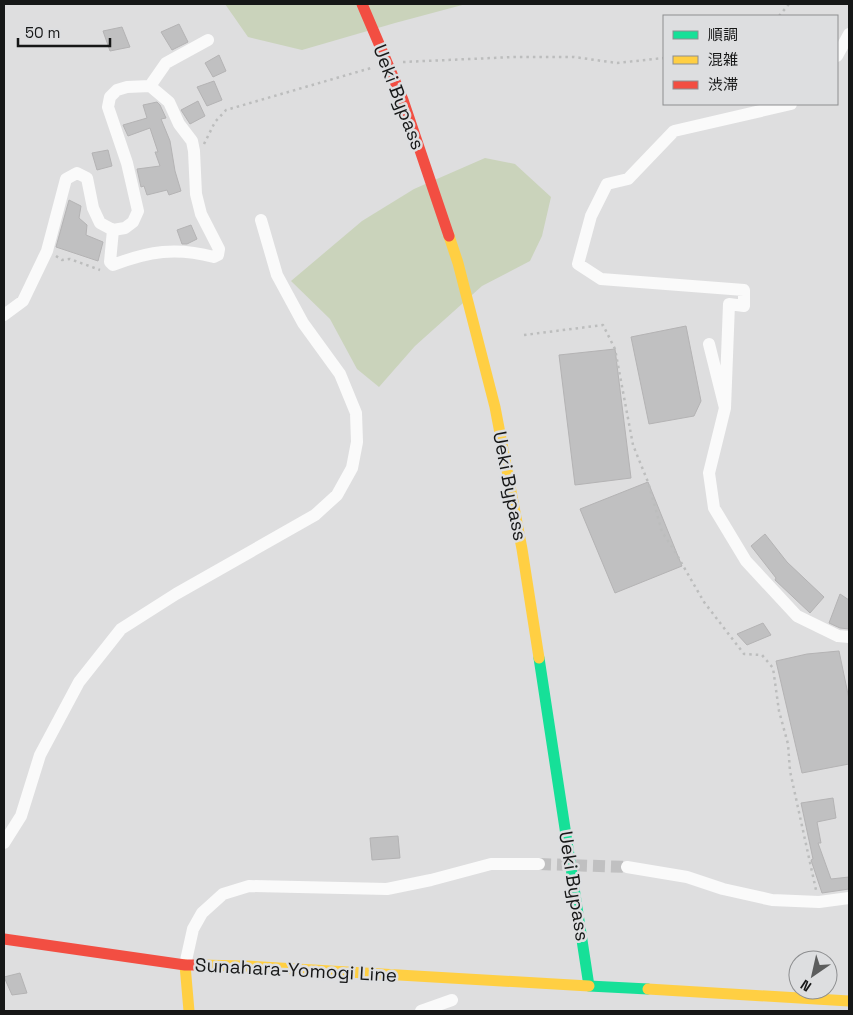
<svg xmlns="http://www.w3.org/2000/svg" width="853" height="1015" font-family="'Space Grotesk','Noto Sans JP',sans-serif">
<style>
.green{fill:#cad3bb}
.building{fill:#c0c0c1;stroke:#b4b3b4}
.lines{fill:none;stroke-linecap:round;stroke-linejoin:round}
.street-tunnel{stroke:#c0c0c1;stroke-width:12;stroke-dasharray:12 6;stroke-linecap:butt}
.path{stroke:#bcbdbd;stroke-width:2.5;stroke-dasharray:2.5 4;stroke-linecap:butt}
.street{stroke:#fafafa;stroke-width:12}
.fast{stroke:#16e098;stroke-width:11}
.slow{stroke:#ffcf43;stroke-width:11}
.jam{stroke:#f24e42;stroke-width:11}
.labels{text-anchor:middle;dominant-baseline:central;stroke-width:5;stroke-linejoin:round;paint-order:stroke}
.street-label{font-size:19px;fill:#161717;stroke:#dddee0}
</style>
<rect width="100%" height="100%" fill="#dededf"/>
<!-- green -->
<path class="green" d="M225,4H466L395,23L302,50L248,37Z
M485,158L515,164L551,197L542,236L530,261L482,286L415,346L379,387L357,369L330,319L291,281L362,221L414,189Z"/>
<!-- building -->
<path class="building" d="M179,24L188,42L172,50L161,32Z
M122,27L130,47L110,51L103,31Z
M219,55L226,71L213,77L205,63Z
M214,81L222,100L207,106L197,87Z
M198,101L205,116L190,124L181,110Z
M157,102L160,105L166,118L161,119L170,141L175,171L181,191L169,195L167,190L147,195L144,186L141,187L137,169L160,166L155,152H158L150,128L128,136L123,125L147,118L143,105Z
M108,150L112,166L97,170L92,153Z
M69,200L81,206L79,218L87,225L86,235L103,242L98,261L56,247Z
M191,225L197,239L187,244H182L177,230Z
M686,326L701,401L694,416L649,424L631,337Z
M615,349L631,478L575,485L559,355Z
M648,482L682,566L615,593L580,509Z
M765,534L787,562L824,597L810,613L775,580L776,578L751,546Z
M840,594L849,600V629L840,628L829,623Z
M763,623L771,635L747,645L737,634Z
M839,651L849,699V764L802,773L776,661L807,654Z
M833,798L836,818L817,822L821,843H818L831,879L849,877V889L822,893L811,860L813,859L801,803Z
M398,836L400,858L372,860L370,838Z
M20,973L27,993L12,995L4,977Z"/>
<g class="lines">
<!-- street-tunnel -->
<path class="street-tunnel" d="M539,864L627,867"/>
<!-- path -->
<path class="path" d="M779,16L789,4
M403,62L514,57H574L617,63L664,58
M204,144L215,122L226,110L371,68
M56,256L62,260L70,259L100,270
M524,335L603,325L615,349L633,445L648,482L662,532L674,550L704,602L744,654L762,655L773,668L779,711L788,744L790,771L816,890"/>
<!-- street -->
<path class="street" d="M837,56L849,34
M113,230L110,262L113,265C149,251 176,247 214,257L218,255L219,249L201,214L196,194L194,151L192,141L179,124L169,102L150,86
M4,315L23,301L47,251L66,179L77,173L87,178L93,208L100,223L113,230L125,228L133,222L138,211L127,163L108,107L110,97L117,90L127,87L150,86L166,63L208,40
M709,344L725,408L709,473L714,508L746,561L797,616L838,636L849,637
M725,408L729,304L744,306V290L601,279L578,264L591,216L607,184L628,179L674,131L791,104
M4,843L21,816L40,755L79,682L121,629L176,594L315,515L337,495L352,468L357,442L356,413L340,374L303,323L277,275L261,220
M627,867L687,877L723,889L772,900L819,902L849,898
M185,965L193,929L202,913L223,894L249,886L387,889L431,880L491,864H539
M421,1011L452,1000"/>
<!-- fast -->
<path class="fast" d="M539,658L589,986L648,989"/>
<!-- slow -->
<path class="slow" d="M449,236L458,263L495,407L522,549L539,658
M185,965L189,1011
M198,965L246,966L589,986
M648,989L849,1001"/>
<!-- jam -->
<path class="jam" d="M362,4L403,100L449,236
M4,939L185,965H198"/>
</g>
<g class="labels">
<!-- street labels -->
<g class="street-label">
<text transform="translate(399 97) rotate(69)">Ueki Bypass</text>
<text transform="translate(510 486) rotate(79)">Ueki Bypass</text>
<text transform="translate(574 886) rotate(81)">Ueki Bypass</text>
<text transform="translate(296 970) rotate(3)">Sunahara-Yomogi Line</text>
</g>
</g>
<!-- border -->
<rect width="853" height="1015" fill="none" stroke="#161717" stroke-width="10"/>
<!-- legend -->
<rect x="663" y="15" width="175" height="90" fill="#dddee0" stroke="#8d8e90"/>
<rect x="673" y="31" width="25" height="8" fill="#16e098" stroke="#8d8e90"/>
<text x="708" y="40" font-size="15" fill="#161717">順調</text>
<rect x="673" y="56" width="25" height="8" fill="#ffcf43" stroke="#8d8e90"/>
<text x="708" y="65" font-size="15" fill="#161717">混雑</text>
<rect x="673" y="81" width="25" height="8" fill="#f24e42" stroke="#8d8e90"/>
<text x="708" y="90" font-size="15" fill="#161717">渋滞</text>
<!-- north arrow -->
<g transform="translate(813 975) rotate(214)"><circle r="24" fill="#dddee0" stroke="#8d8e90"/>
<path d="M0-4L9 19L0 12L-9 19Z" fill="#5c5d5d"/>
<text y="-8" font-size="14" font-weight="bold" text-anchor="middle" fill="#161717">N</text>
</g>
<!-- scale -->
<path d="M18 38v8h92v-8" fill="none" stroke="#161717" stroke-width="2.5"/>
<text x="25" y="38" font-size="15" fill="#161717" stroke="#dddee0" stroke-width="4" paint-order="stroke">50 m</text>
</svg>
